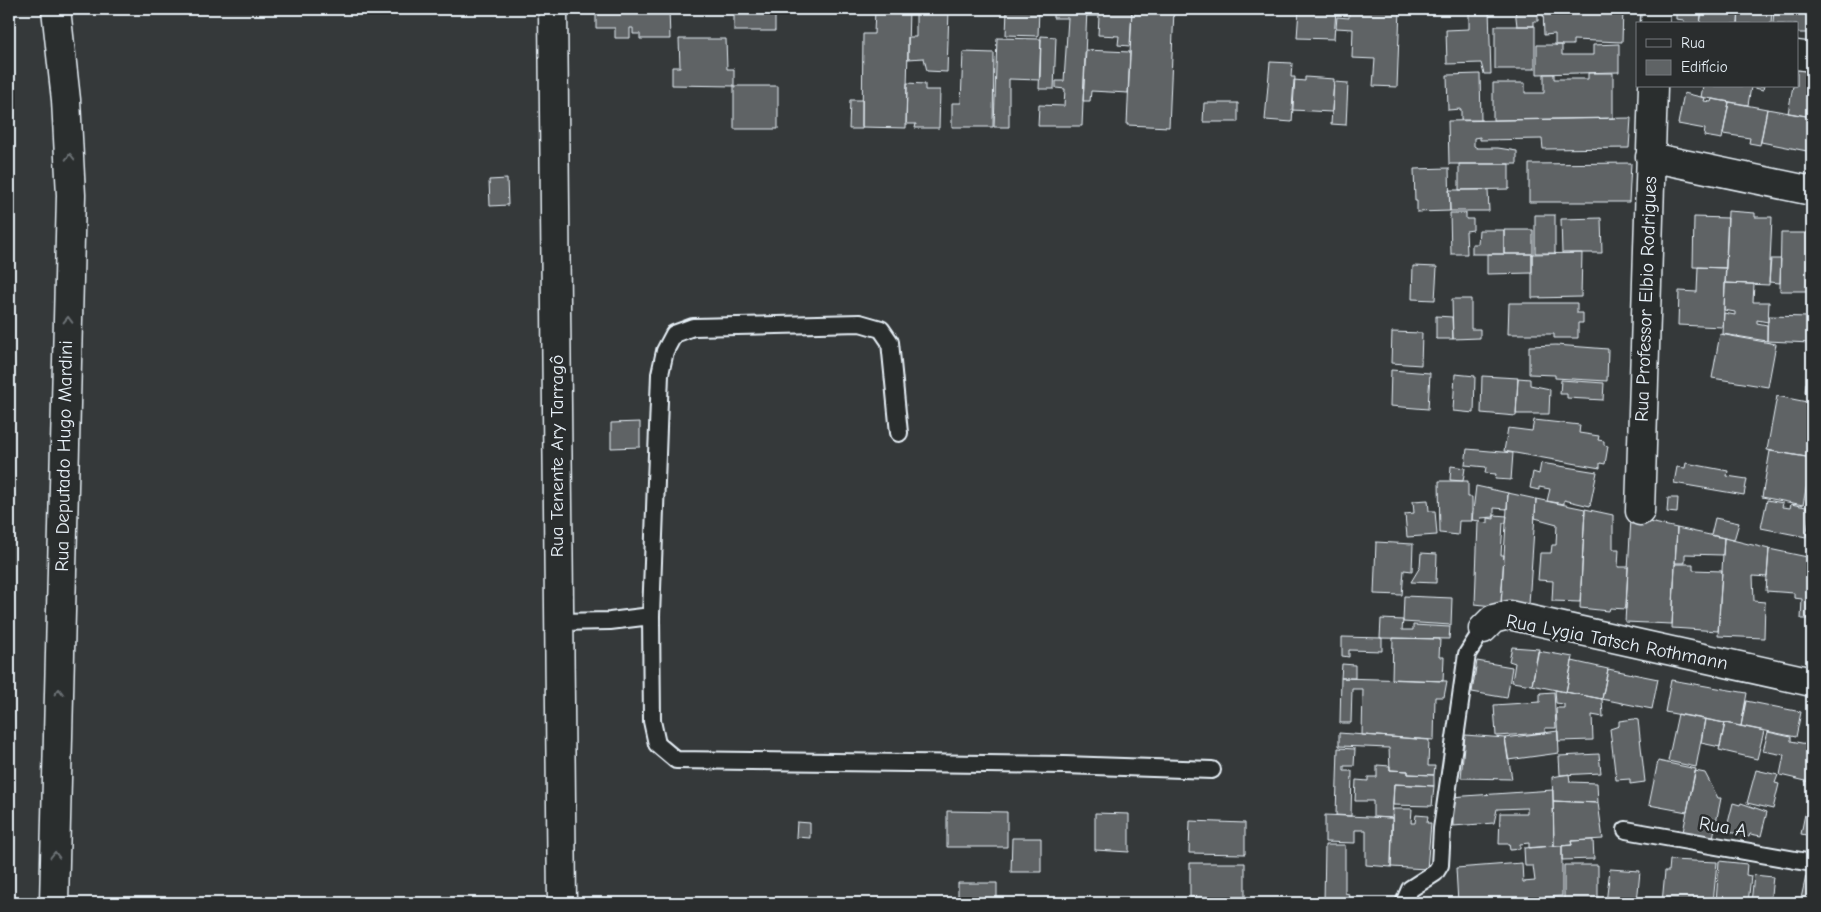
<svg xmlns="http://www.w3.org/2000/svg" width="1821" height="912" font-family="'Comic Neue',sans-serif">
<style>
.building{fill:#5f6365;stroke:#e8f1f8}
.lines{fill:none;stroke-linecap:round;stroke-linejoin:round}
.lane-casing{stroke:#e8f1f8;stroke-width:20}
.street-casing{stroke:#e8f1f8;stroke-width:31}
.secondary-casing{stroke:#e8f1f8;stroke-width:31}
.lane{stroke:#2a2d2e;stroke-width:16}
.street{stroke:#2a2d2e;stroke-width:28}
.secondary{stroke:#2a2d2e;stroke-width:28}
.oneway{stroke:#6c7275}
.labels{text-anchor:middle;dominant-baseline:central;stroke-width:5;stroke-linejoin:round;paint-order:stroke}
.street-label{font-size:19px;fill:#e8f1f8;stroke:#2a2d2e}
</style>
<rect width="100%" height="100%" fill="#35393a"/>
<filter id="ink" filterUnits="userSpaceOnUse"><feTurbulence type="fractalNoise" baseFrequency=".02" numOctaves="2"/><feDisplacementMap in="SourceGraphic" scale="10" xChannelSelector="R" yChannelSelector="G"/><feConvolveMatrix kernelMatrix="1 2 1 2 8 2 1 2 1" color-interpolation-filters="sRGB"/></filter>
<g filter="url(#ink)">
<!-- building -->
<path class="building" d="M596,9H669L670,39H640V34H633V28H630V38H615V28H596Z
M734,9H775V31H734Z
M875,9H909L906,128L862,127L863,34H874Z
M916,9H949L947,72L927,71L924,58L908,59V37H916Z
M1007,9H1039L1038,36L1006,35Z
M1053,9H1087L1082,126H1038L1039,105L1064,106L1065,89L1056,88V81H1064L1068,18H1053Z
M1087,9H1132L1130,46L1118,45L1119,36L1098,35L1099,16H1087Z
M1132,9H1174L1169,127L1127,125Z
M1299,9H1336L1334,39L1297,38Z
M1349,9H1400L1397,87L1373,86L1375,59L1352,58L1353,29L1336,28L1337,17L1349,18Z
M1489,9L1491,74H1484L1481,63L1447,64L1446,30L1469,29V10Z
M1515,9H1538V21H1534V26H1517Z
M1543,9H1623L1622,42L1573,40V45H1555V34L1544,35Z
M1676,9H1702L1700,24H1684V20L1676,19Z
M1702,9H1739L1738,24H1700Z
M1739,9H1772L1771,24H1738Z
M1774,9H1808L1807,33H1797V24H1773Z
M1808,9H1812V25H1807Z
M1495,26H1535V69H1495Z
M1041,36L1056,37L1054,89H1039Z
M997,38L1041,39L1040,80L1009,79V127H994Z
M679,39H726L727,69H734V86L672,85V67H680Z
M1619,44V72L1537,74V45H1562V55H1593V45Z
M1086,50L1130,52L1128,93L1091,91L1090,101H1083Z
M963,52L994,53L993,127H952V103H961Z
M1270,62L1292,63L1291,77H1295L1292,122L1265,120Z
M1797,67L1812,70V117L1788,113L1793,86H1797Z
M1588,73H1613V118L1493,120V83H1525V93H1544V74H1554V79H1588Z
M1480,74L1481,120H1461V109L1448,110L1447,75Z
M1305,77L1334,79L1332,112L1292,110L1294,80L1305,81Z
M1334,82L1348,83L1346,125L1331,124Z
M907,83L925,84V90H940L939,128H915L916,124H906Z
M734,86H778V129H734Z
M1703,86H1764L1763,90L1751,87L1748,105L1701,97Z
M1684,93L1705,98L1704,101L1711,102L1712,99L1729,102L1722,139L1704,136L1705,129L1678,124Z
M850,100H862V129H849Z
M1729,102L1767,109L1760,145L1749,143L1750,138L1723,134Z
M1204,103H1238V122H1203Z
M1767,109L1812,117V152L1761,142Z
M1631,118L1629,148L1543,149L1542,139L1480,140V137L1474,138V146L1477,148H1498L1517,151V164H1449L1448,121Z
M1631,163L1629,202H1529V164Z
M1459,164H1509V189L1459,190Z
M1449,168L1450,211L1417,212V201H1415L1414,169Z
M507,179L508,205L490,206L489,180Z
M1449,190H1488L1489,211H1450Z
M1728,211L1755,213V217H1772L1769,285L1725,283Z
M1450,213H1466V219H1473V230L1466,231L1467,254H1451Z
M1535,215H1555V253H1535Z
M1694,217L1728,218L1726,268L1693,267Z
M1601,218L1602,253H1562L1561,219Z
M1479,230H1504V254H1472V244H1478Z
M1504,230H1533V254H1504Z
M1781,233H1812V291H1780Z
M1582,253L1581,297L1532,298V254Z
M1487,254H1532V273L1487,274Z
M1771,259H1781L1780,283L1769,282Z
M1413,266L1437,267L1435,300L1412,299Z
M1698,267L1726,268L1723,327L1678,325L1679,291L1697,292Z
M1725,283L1754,284L1753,302H1769L1768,322L1757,320V323L1767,325V341L1723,334L1724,313L1735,315V312L1724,310Z
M1452,299H1471V329H1480V338L1453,339Z
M1509,303H1577V313H1583V323H1578V338H1554V334H1508Z
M1809,314H1812L1811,343L1767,341L1768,316L1809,317Z
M1436,316L1452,317L1453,339H1436Z
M1392,332L1422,333L1421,365L1391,363Z
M1720,334L1776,344L1768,387L1712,378Z
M1556,345L1608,349L1607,381L1555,378V375L1529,374V346Z
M1391,370L1430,373L1428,409L1390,406Z
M1455,374L1475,376L1474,413L1453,411Z
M1482,376L1518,378L1516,416L1481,413Z
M1518,378L1530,379V385L1550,389L1549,414H1516Z
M1561,380L1604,383L1603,400L1567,398V394H1560Z
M1806,383L1812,384V395L1805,393Z
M1777,396L1812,403V458L1767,450Z
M1534,420L1580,425L1579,433L1599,436L1598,440L1604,441V445L1608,446L1605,464L1600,463V468L1504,451L1508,428L1532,431Z
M640,422V447L611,448V423Z
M1467,449L1513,453L1511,480L1495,479L1496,474L1485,473L1486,467L1465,465Z
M1770,451L1812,458L1803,505L1762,497Z
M1541,463L1597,472L1590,506L1564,500V504L1547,501L1550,489L1539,487V490L1530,488L1533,472L1539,474Z
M1686,463L1728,471L1727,476L1747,479L1744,495L1674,483L1677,467L1685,468Z
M1451,466L1465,468L1463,481L1450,480Z
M1439,481H1468V497H1472V521H1459L1458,535L1440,533Z
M1476,486L1508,493L1507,509L1494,508V517L1481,518L1480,521L1472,520Z
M1508,493L1536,499L1529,604L1501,602Z
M1668,498H1678L1677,513L1667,512Z
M1536,499L1585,509L1580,602L1552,601L1553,581L1538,580L1540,553H1551L1552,545H1556L1557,524L1535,518Z
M1428,500L1429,511H1435L1437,535L1407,537L1405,514L1414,513L1413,501Z
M1767,500L1783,503L1782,507L1790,508L1791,504L1811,508L1806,537L1761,528Z
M1585,509L1613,515V549H1619L1618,567H1628L1626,609L1610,608L1609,611L1580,608Z
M1494,515L1507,516L1506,523H1503L1501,555H1504L1501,607L1475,604L1478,522L1488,523V518L1494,519Z
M1631,518L1677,528L1672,624L1625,622Z
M1715,518L1739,523L1734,540L1711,535Z
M1677,528L1724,538L1723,555L1685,554V563H1675Z
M1724,538L1769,549L1767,577L1753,576L1754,601L1765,602L1764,638L1718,636Z
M1376,542L1413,544L1412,571L1404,570L1402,595L1374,594Z
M1769,549L1812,558L1810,619H1801L1802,599L1794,598V593L1766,591Z
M1421,553L1437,554L1436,583L1411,582L1420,567Z
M1675,564H1693V570L1722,571L1718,631L1672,628Z
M1404,596L1452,598L1451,625L1403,622Z
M1381,619L1403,620L1402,630H1413V625L1450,627L1449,639L1380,638Z
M1342,637L1382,638V651L1349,650V657L1342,656Z
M1393,638L1440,639L1439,657H1444L1443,681L1392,679Z
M1512,647L1539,649L1532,685L1512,682L1515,663L1509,661Z
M1538,651L1573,657L1566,692L1532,685Z
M1477,661L1512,667L1507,698L1472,692Z
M1572,661L1608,669L1602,699L1566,692Z
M1342,664L1355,665V678H1341Z
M1608,669L1658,679L1652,709L1602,699Z
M1341,678L1447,681L1444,697H1435L1434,740L1362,735L1363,689H1352L1351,723H1340Z
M1671,680L1747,693L1741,726L1665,712Z
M1555,690L1602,699L1603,717L1592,715L1593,740L1558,741L1556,708H1564V704L1556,703Z
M1554,692L1556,728H1545V733L1496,736L1494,705L1540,702V693Z
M1746,701L1801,712L1796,737L1741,726Z
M1678,714L1705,719L1696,767L1668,761Z
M1634,719L1638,720L1645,782L1630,784V779L1616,780L1610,729L1619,726V721Z
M1705,719L1725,723L1720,747L1701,743Z
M1725,723L1764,731L1757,759L1719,750Z
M1558,731L1559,753L1508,760L1505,738Z
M1768,732L1791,737V741L1812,745L1810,782L1780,775L1784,755L1763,751Z
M1339,733L1429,740L1428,766H1435L1434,775L1408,774V771L1390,770L1389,748L1339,746Z
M1465,735L1505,738L1512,779L1461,778Z
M1338,748L1355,749L1354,766H1344V771H1352L1351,816L1336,815Z
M1599,754L1601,773L1560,775L1559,756Z
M1658,761L1696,769L1687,812L1649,805Z
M1377,765L1390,766V770L1408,771V774L1434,775V786L1394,784L1392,818L1373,817V801H1355L1356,780L1368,781V777H1377Z
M1756,770L1778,775L1775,783L1779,784L1773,809L1747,803Z
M1695,771L1705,773L1718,798H1721L1713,838L1683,832Z
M1569,774L1570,782L1597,783L1598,803L1553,801L1552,777Z
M1812,779V836L1801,834Z
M1394,784L1434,786L1432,806L1393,805Z
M1553,790L1554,846L1529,848V843L1520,844V849L1510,850L1509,844H1499L1500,813H1527V808L1497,809L1494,823L1453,826V818H1450V797Z
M1553,801L1598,803L1603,839L1571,841L1572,845L1554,846Z
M1733,803L1740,805L1741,803L1767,812L1761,836L1750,834L1749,837L1726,831Z
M1393,809H1412L1411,823H1415L1416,815L1428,816L1427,823H1431L1427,869L1391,867Z
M947,811L1007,812V847H947Z
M1095,813L1129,814V852L1095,850Z
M1325,815L1392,818L1391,867L1366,865V830H1355V843L1325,842Z
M1190,821L1245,823V854L1189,853Z
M797,822L810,823V838L796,837Z
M1012,838H1041V872H1011Z
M1593,840L1594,859L1562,860V846L1572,845L1571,841Z
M1325,845H1345V893L1349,894L1348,903L1324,902Z
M1554,846H1562V896L1458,903L1456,868L1522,863L1523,882L1535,881L1533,866H1525L1524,848Z
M1670,860L1717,862L1713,903H1662L1665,871H1669Z
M1719,861L1747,864L1746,875L1751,876L1748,903H1716Z
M1190,863H1245V897H1190Z
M1564,865H1598V903H1564Z
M1610,869L1640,871L1637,903H1606Z
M1754,875L1773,877L1770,903H1751Z
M1806,876L1812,877V903H1800Z
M958,883H997V903H958Z
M1559,899V903H1527V901Z"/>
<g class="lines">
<!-- lane casing -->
<g class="lane-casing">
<path id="lane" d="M651,616L652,721L657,744L676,760L1064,765L1212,770
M558,622L610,621L651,616L660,374L665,351L674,334L693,327L860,323L881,329L890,342L899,433
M1626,830L1812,863
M1404,903L1410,889L1435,873L1440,865L1442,829L1467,654L1483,629"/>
</g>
<!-- street casing -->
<g class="street-casing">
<path id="street" d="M1655,24L1656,9
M1797,55L1812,57
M1650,157L1812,191
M1640,511L1653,86
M1483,629L1493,619L1509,615L1812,682
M54,903L71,195L66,100L56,9"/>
</g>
<!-- secondary casing -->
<g class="secondary-casing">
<path id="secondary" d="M553,9L562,903"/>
</g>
<!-- lane -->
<use href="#lane" class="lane"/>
<!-- street -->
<use href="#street" class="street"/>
<!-- secondary -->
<use href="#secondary" class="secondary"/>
</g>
<!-- one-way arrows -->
<defs><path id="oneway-chevron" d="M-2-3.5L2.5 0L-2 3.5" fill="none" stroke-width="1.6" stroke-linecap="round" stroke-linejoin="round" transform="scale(1.25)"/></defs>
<g class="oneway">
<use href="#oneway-chevron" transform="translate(70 157) rotate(-91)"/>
<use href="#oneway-chevron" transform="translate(68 320) rotate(-89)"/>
<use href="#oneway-chevron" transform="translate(59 692) rotate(-89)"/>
<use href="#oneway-chevron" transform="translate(55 855) rotate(-89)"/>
</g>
</g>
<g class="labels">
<!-- street labels -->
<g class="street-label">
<text transform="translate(1646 299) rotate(-88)">Rua Professor Elbio Rodrigues</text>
<text transform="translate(64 456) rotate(-89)">Rua Deputado Hugo Mardini</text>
<text transform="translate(557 456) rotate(-90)">Rua Tenente Ary Tarragô</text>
<text transform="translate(1617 642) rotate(11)">Rua Lygia Tatsch Rothmann</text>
<text transform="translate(1723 827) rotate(10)">Rua A</text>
</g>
</g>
<!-- margin -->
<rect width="1821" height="912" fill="none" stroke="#2a2d2e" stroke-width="30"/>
<rect x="15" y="15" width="1791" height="882" fill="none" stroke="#e8f1f8" stroke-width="2" filter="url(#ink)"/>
<!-- legend -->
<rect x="1636" y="22" width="162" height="65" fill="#2a2d2e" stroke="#767b7f"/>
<rect x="1646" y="39" width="25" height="8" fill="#2a2d2e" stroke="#767b7f"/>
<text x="1681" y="48" font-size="15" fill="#e8f1f8">Rua</text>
<rect x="1646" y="60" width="25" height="15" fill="#5f6365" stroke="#767b7f"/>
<text x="1681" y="72" font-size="15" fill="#e8f1f8">Edifício</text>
</svg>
